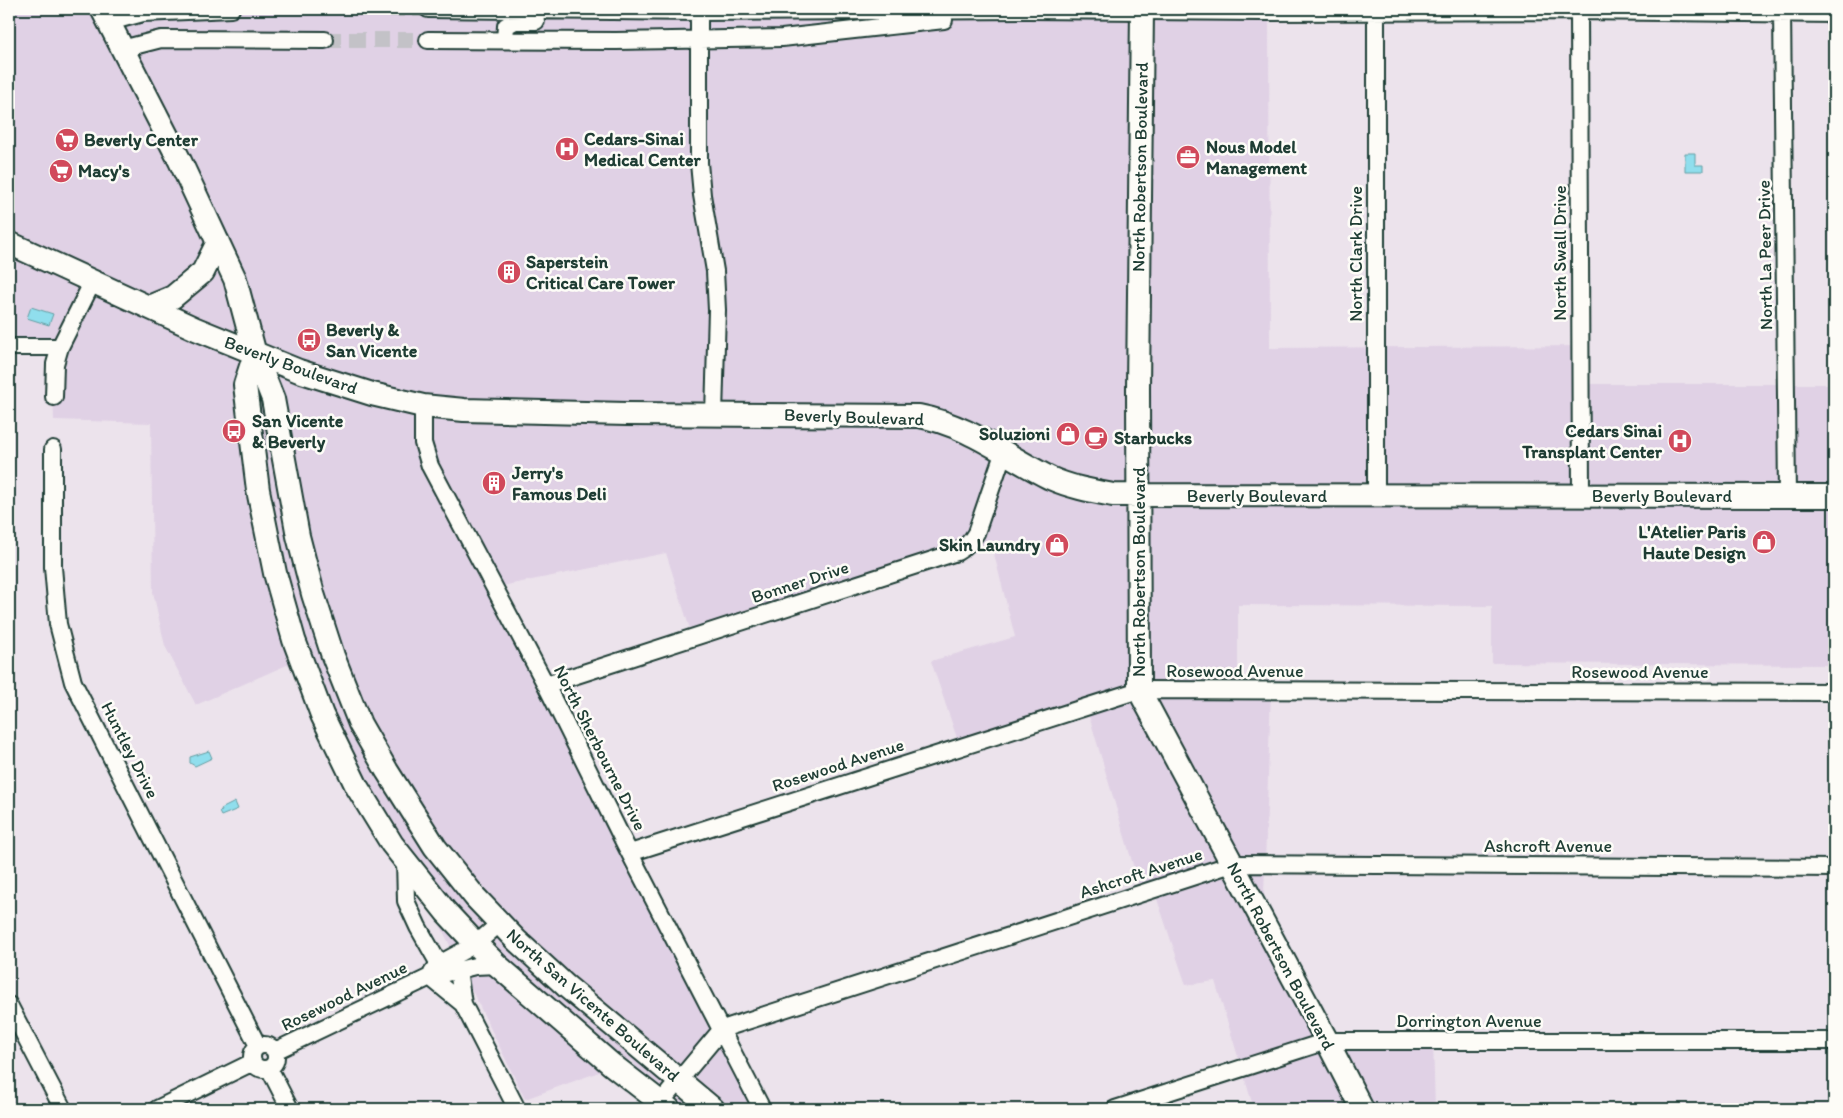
<svg xmlns="http://www.w3.org/2000/svg" width="1843" height="1118" font-family="Itim,sans-serif">
<style>
.built{fill:#e0d1e5}
.water{fill:#90deed;stroke:#639ea3}
.lines{fill:none;stroke-linecap:round;stroke-linejoin:round}
.street-tunnel{stroke:#c3c2c7;stroke-width:16;stroke-dasharray:16 8;stroke-linecap:butt}
.street-casing{stroke:#1f3d34;stroke-width:20}
.secondary-casing{stroke:#1f3d34;stroke-width:26}
.street{stroke:#fdfcf7;stroke-width:16}
.secondary{stroke:#fdfcf7;stroke-width:22}
.labels{text-anchor:middle;dominant-baseline:central;stroke-width:5;stroke-linejoin:round;paint-order:stroke}
.poi-label{font-size:18px;font-weight:bold;fill:#1f3d34;stroke:#fdfcf7;text-anchor:start}
.street-label{font-size:18px;fill:#1f3d34;stroke:#fdfcf7}
</style>
<rect width="100%" height="100%" fill="#ece3ec"/>
<filter id="ink" filterUnits="userSpaceOnUse"><feTurbulence type="fractalNoise" baseFrequency=".02" numOctaves="2"/><feDisplacementMap in="SourceGraphic" scale="10" xChannelSelector="R" yChannelSelector="G"/><feConvolveMatrix kernelMatrix="1 2 1 2 8 2 1 2 1" color-interpolation-filters="sRGB"/></filter>
<g filter="url(#ink)">
<!-- built -->
<path class="built" d="M9,9H1269L1270,348L1587,346L1585,384H1834V665L1492,663V606L1238,605V692L1271,691L1263,922L1328,1042L1433,1041L1435,1109H1254L1215,981L1186,985L1155,893L1142,895L1087,709L959,744L931,661L1015,637L992,546L694,642L666,553L492,588L757,1109H657L632,1060L525,1099L419,882L362,773L305,657L196,705L165,646L153,592L151,423L54,420L51,343L9,345Z"/>
<!-- water -->
<path class="water" d="M1685,153H1695V165H1703V171H1685Z
M31,307L53,314L49,325L27,318Z
M209,751L212,758L195,766L190,763V757Z
M235,802L238,809L221,816L219,812L222,811L221,809Z"/>
<g class="lines">
<!-- street-tunnel -->
<path class="street-tunnel" d="M389,9H428
M325,40H428"/>
<!-- street casing -->
<g class="street-casing">
<path id="street" d="M428,9L699,12L1029,10L1260,12L1579,11L1834,14
M699,9V163L702,195L715,271L717,310L714,414
M1376,9V496
M1579,9L1581,495
M1782,9L1787,496
M109,22L143,13L231,9
M428,40L616,41L782,38L944,20
M505,40L506,26L515,21H536
M122,49L161,39L325,40
M9,347H60L93,281
M54,397L55,364L60,347
M423,406V443L430,466L546,685L625,844L760,1105
M53,449V567L58,624L73,682L258,1046
M546,685L957,552C966,547 971,542 976,533L1004,451
M630,853L1139,690L1834,692
M405,860L406,901L418,927L439,964
M458,970L463,1004L517,1109
M432,973L439,964L476,944L500,923
M430,977L463,1004
M9,1005L63,1109
M252 1057a12 12 0 1 1 24 0a12 12 0 1 1-24 0Z
M275,1051L430,977L475,966L497,965
M269,1068L290,1109
M661,1102L722,1029L1232,864L1834,868
M157,1109L253,1062
M1115,1109L1327,1041H1834"/>
</g>
<!-- secondary casing -->
<g class="secondary-casing">
<path id="secondary" d="M102,9L180,161L235,279L255,354L273,399L298,536L313,594L333,656L360,724L387,771L435,847L475,897L516,940L566,986L713,1109
M1142,9L1138,389L1139,690L1327,1041L1362,1109
M9,243L196,329L299,371L372,394L423,406L464,410L627,414L919,416C968,425 1006,456 1050,478C1070,487 1092,491 1113,495L1834,496
M149,307L173,297L203,272L218,242
M255,354L245,385L258,490L275,573L294,640L322,715L357,787L392,844L446,912L476,944L497,965L611,1064L669,1109"/>
</g>
<!-- street -->
<use href="#street" class="street"/>
<!-- secondary -->
<use href="#secondary" class="secondary"/>
</g>
</g>
<!-- icons -->
<defs>
<g id="supermarket-disc" transform="scale(1.25)"><circle r="9.5" fill="#d1495b" stroke="#fdfcf7"/><path d="M-6-5.5h2.5l.6 2H6L4.5 2H-2.5L-4.4-4H-6ZM-1.5 3.2a1.3 1.3 0 1 0 .1 0ZM3 3.2a1.3 1.3 0 1 0 .1 0Z" fill="#fff"/></g>
<g id="hospital-disc" transform="scale(1.25)"><circle r="9.5" fill="#d1495b" stroke="#fdfcf7"/><path d="M-5-5h3v3.5h4V-5h3V5h-3V1.5h-4V5h-3Z" fill="#fff"/></g>
<g id="office-disc" transform="scale(1.25)"><circle r="9.5" fill="#d1495b" stroke="#fdfcf7"/><path d="M-6-3h4V-5.5h4V-3h4V5H-6ZM-1-4.5V-3h2v-1.5ZM-6 0V1H6V0Z" fill="#fff"/></g>
<g id="building-disc" transform="scale(1.25)"><circle r="9.5" fill="#d1495b" stroke="#fdfcf7"/><path d="M-4-6H4V6H1V3H-1V6H-4ZM-2.5-4.3h1.7v1.8h-1.7ZM.8-4.3h1.7v1.8H.8ZM-2.5-1h1.7V.8h-1.7ZM.8-1h1.7V.8H.8Z" fill="#fff"/></g>
<g id="bus-disc" transform="scale(1.25)"><circle r="9.5" fill="#d1495b" stroke="#fdfcf7"/><path d="M-5-6H5V4H4V6H2V4H-2V6H-4V4H-5ZM-3.5-4V0h7V-4ZM-3.5 1.2v1.5H-2V1.2ZM2 1.2v1.5H3.5V1.2Z" fill="#fff"/></g>
<g id="shop-disc" transform="scale(1.25)"><circle r="9.5" fill="#d1495b" stroke="#fdfcf7"/><path d="M-5-2.5h2.3a2.7 3.5 0 0 1 5.4 0H5L5.5 6h-11ZM-1.5-2.5h3a1.5 2.3 0 0 0-3 0Z" fill="#fff"/></g>
<g id="cafe-disc" transform="scale(1.25)"><circle r="9.5" fill="#d1495b" stroke="#fdfcf7"/><path d="M-5.5-4.5H6V0H3Q3 3.5 0 3.5H-2.5Q-5.5 3.5-5.5 0ZM3-3.2v2h1.7v-2ZM-6 4.5H4V6H-6Z" fill="#fff"/></g>
</defs>
<g fill-rule="evenodd">
<use href="#supermarket-disc" x="67" y="140"/>
<use href="#hospital-disc" x="567" y="149"/>
<use href="#office-disc" x="1188" y="157"/>
<use href="#supermarket-disc" x="61" y="171"/>
<use href="#building-disc" x="509" y="272"/>
<use href="#bus-disc" x="309" y="340"/>
<use href="#bus-disc" x="234" y="431"/>
<use href="#shop-disc" x="1068" y="434"/>
<use href="#cafe-disc" x="1096" y="438"/>
<use href="#hospital-disc" x="1680" y="441"/>
<use href="#building-disc" x="494" y="483"/>
<use href="#shop-disc" x="1764" y="542"/>
<use href="#shop-disc" x="1057" y="545"/>
</g>
<g class="labels">
<!-- poi labels -->
<g class="poi-label">
<text x="584" y="139">Cedars-Sinai<tspan x="584" dy="21">Medical Center</tspan></text>
<text x="84" y="140">Beverly Center</text>
<text x="1206" y="147">Nous Model<tspan x="1206" dy="21">Management</tspan></text>
<text x="78" y="171">Macy's</text>
<text x="526" y="262">Saperstein<tspan x="526" dy="21">Critical Care Tower</tspan></text>
<text x="326" y="330">Beverly &amp;<tspan x="326" dy="21">San Vicente</tspan></text>
<text x="252" y="421">San Vicente<tspan x="252" dy="21">&amp; Beverly</tspan></text>
<text x="1662" y="431" text-anchor="end">Cedars Sinai<tspan x="1662" dy="21">Transplant Center</tspan></text>
<text x="1050" y="434" text-anchor="end">Soluzioni</text>
<text x="1114" y="438">Starbucks</text>
<text x="512" y="473">Jerry's<tspan x="512" dy="21">Famous Deli</tspan></text>
<text x="1746" y="532" text-anchor="end">L'Atelier Paris<tspan x="1746" dy="21">Haute Design</tspan></text>
<text x="1040" y="545" text-anchor="end">Skin Laundry</text>
</g>
<!-- street labels -->
<g class="street-label">
<text transform="translate(1140 167) rotate(-89)">North Robertson Boulevard</text>
<text transform="translate(1560 253) rotate(-90)">North Swall Drive</text>
<text transform="translate(1356 254) rotate(-90)">North Clark Drive</text>
<text transform="translate(1765 255) rotate(-91)">North La Peer Drive</text>
<text transform="translate(291 365) rotate(20)">Beverly Boulevard</text>
<text transform="translate(854 417) rotate(2)">Beverly Boulevard</text>
<text x="1257" y="496">Beverly Boulevard</text>
<text x="1662" y="496">Beverly Boulevard</text>
<text transform="translate(1139 572) rotate(-90)">North Robertson Boulevard</text>
<text transform="translate(800 582) rotate(-18)">Bonner Drive</text>
<text x="1235" y="671">Rosewood Avenue</text>
<text x="1640" y="672">Rosewood Avenue</text>
<text transform="translate(600 748) rotate(63)">North Sherbourne Drive</text>
<text transform="translate(130 750) rotate(63)">Huntley Drive</text>
<text transform="translate(838 765) rotate(-18)">Rosewood Avenue</text>
<text x="1548" y="846">Ashcroft Avenue</text>
<text transform="translate(1141 873) rotate(-18)">Ashcroft Avenue</text>
<text transform="translate(1281 956) rotate(62)">North Robertson Boulevard</text>
<text transform="translate(344 996) rotate(-26)">Rosewood Avenue</text>
<text transform="translate(593 1005) rotate(41)">North San Vicente Boulevard</text>
<text x="1469" y="1021">Dorrington Avenue</text>
</g>
</g>
<!-- margin -->
<rect width="1843" height="1118" fill="none" stroke="#fdfcf7" stroke-width="30"/>
<rect x="15" y="15" width="1813" height="1088" fill="none" stroke="#1f3d34" stroke-width="2" filter="url(#ink)"/>
</svg>
